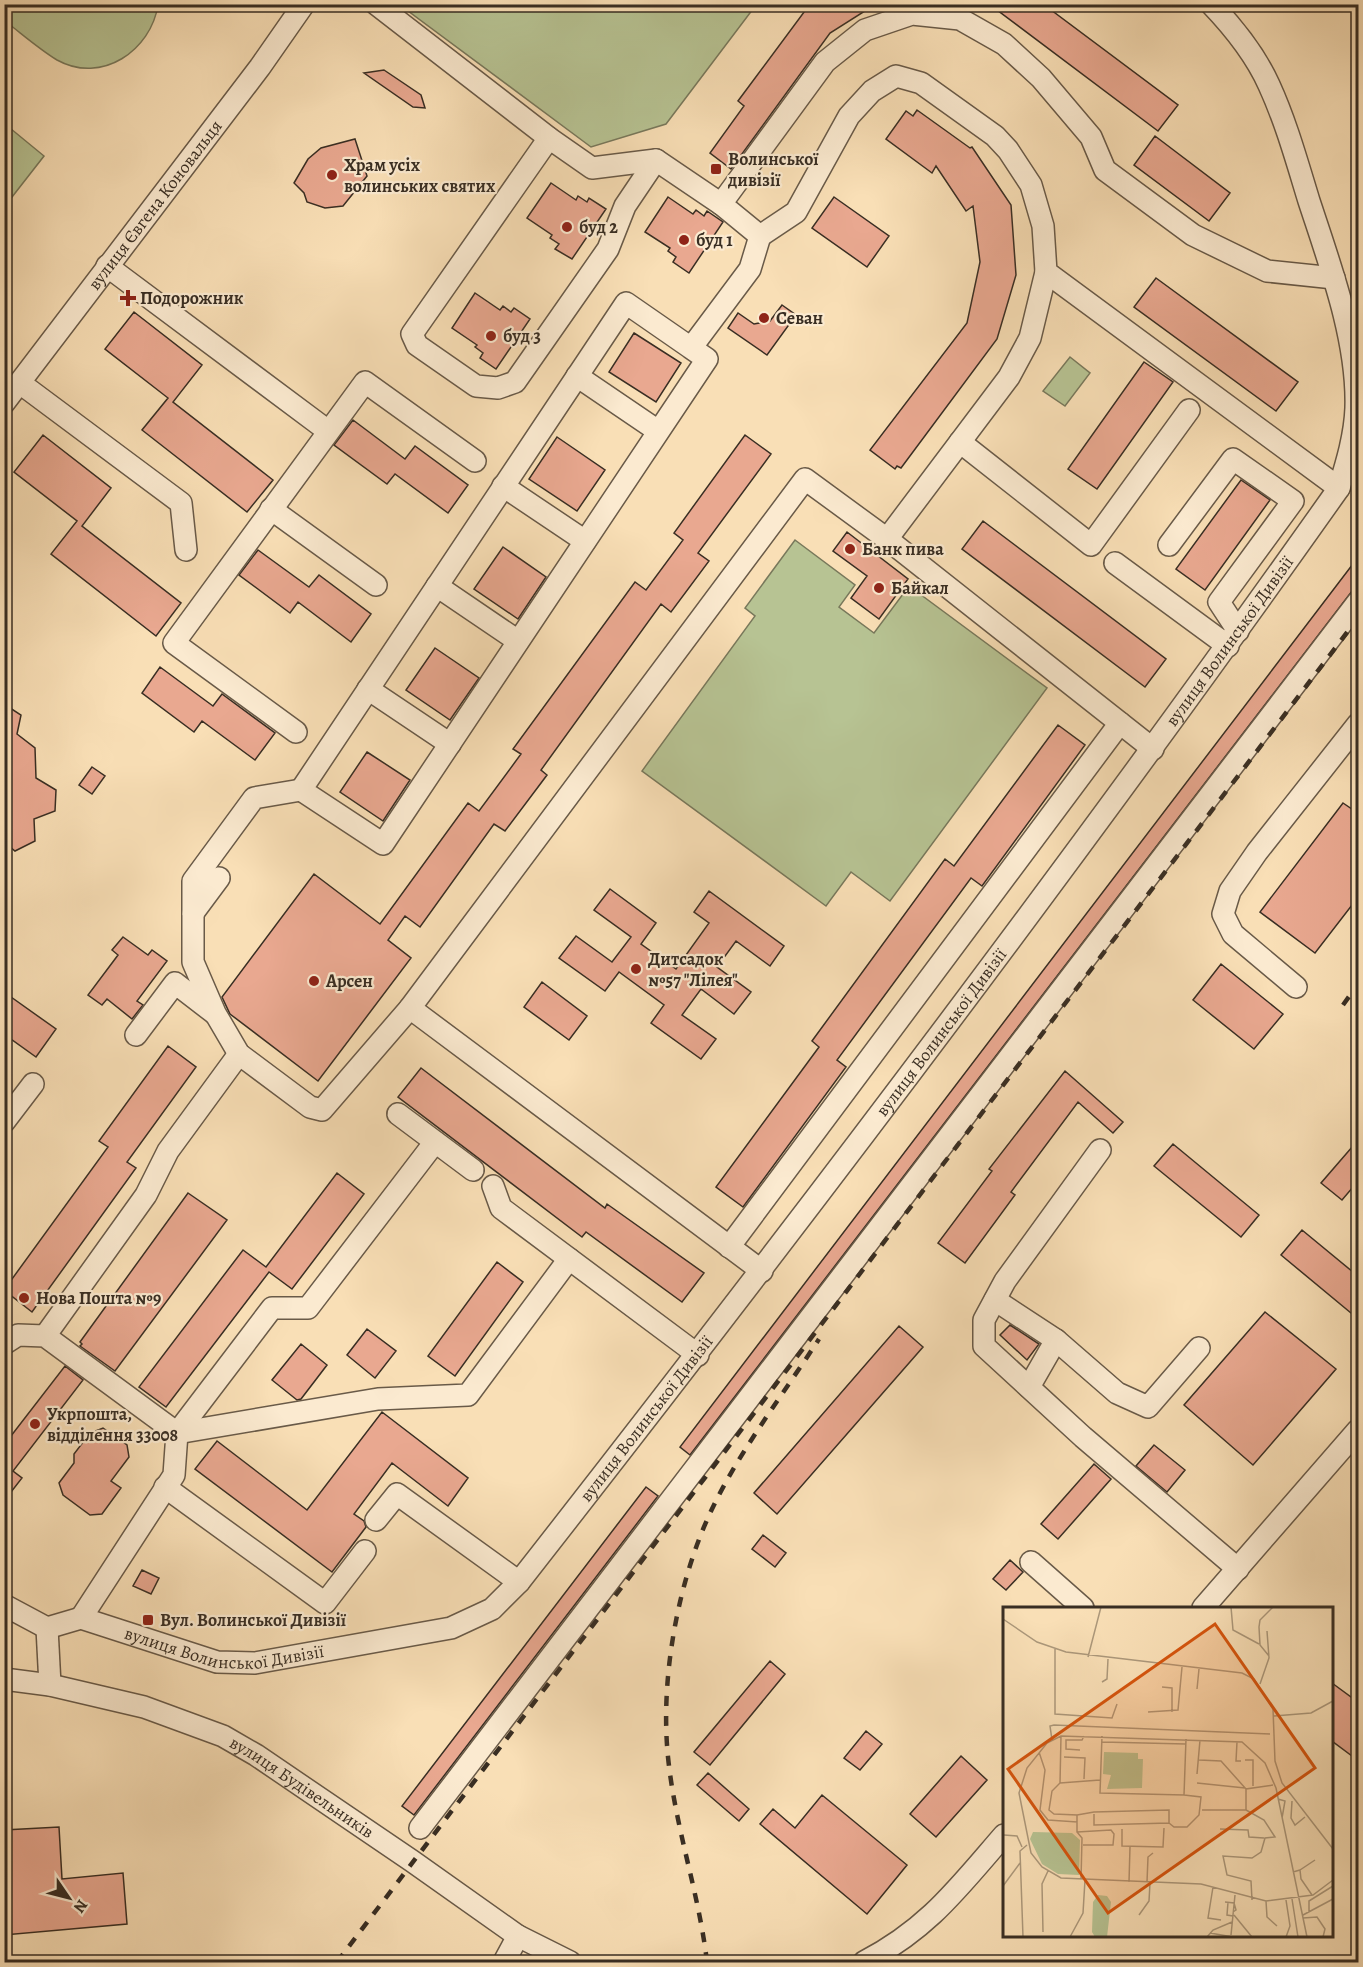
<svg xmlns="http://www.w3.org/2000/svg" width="1363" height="1967" font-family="Alegreya,serif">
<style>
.green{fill:#b7c393;stroke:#78785b;stroke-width:1.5}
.building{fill:#e9a890;stroke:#392e23;stroke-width:1.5}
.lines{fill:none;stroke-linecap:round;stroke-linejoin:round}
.minor-casing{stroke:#695a48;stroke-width:24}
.minor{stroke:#fbead0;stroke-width:21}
.rail{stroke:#392e23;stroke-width:4.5;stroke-dasharray:10 10;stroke-linecap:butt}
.poi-dot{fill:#8f2418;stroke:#fbead0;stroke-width:2}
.labels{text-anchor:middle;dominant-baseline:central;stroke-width:4.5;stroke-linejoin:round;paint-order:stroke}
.poi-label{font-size:18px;font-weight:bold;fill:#392e23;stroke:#fbead0;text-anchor:start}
.street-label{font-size:18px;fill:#392e23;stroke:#fbead0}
.inset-road{fill:none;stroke:#ac987b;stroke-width:1.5}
.view{fill:#d6550e;fill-opacity:0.15;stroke:#d6550e;stroke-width:3}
.inset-edge{fill:none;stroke:#392e23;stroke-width:3}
</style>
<rect width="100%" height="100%" fill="#f9dfb6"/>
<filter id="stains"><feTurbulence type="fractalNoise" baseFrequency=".00333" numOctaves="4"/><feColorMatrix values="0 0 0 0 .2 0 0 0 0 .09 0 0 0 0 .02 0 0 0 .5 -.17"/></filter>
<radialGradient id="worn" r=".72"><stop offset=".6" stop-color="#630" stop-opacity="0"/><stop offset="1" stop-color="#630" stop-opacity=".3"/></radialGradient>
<!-- green -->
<path class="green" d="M5,4H158V5C151,50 102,85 57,60C39,49 22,34 5,21Z
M400,5H756L666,124L591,147Z
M5,124L44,156L5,206Z
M1070,357L1090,373L1065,406L1043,391Z
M795,540L855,585L839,607L874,633L909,586L1047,688L890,901L851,872L826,906L642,771L755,616L745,608Z"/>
<!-- building -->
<path class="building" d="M810,4H876L830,33L731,169L710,153L744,106L738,101Z
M989,4H1043L1178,105L1158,131Z
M384,70L421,95L425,108L413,107L364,73Z
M917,110L970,148L972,147L1011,205L1016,275L997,339L901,468L897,466L895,469L870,450L967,323L980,262L973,206L966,211L936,166L932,173L886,139L906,111L913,116Z
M1155,136L1230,193L1209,221L1134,165Z
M355,139L367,176L343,206L325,208L307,202L304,193L294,183L308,159L321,148Z
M551,183L576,200L578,196L587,202L589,198L606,209L572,259L555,249L559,244L550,238L552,235L527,218Z
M668,197L693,214L696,210L704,216L707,211L723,222L689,273L673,262L676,257L668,251L670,248L645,232Z
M834,197L889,236L867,267L812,228Z
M1156,278L1298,382L1276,411L1134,307Z
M475,293L500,310L503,306L511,312L514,308L530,319L496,369L480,358L483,353L475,347L477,345L452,328Z
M782,305L796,315L767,355L728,328L738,313L754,324L770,321Z
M134,312L202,365L173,402L273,480L247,512L142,430L168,398L105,349Z
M634,333L681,363L656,402L609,372Z
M1144,362L1173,382L1097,489L1068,469Z
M353,420L405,459L415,446L468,485L448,513L395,474L387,484L334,445Z
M43,435L111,488L82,526L181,603L156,636L51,554L77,521L14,472Z
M745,435L771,454L698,553L709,561L671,612L661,604L541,770L547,775L505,831L494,824L420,927L405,916L388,940L411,958L318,1081L230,1014L222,997L314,874L380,924L468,803L479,811L521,754L513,749L635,582L646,590L683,540L674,533Z
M557,437L605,470L577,511L529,479Z
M1241,480L1270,500L1205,590L1176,569Z
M983,521L1166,659L1145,687L962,549Z
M847,532L908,579L879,619L851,598L867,576L833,551Z
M503,547L546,577L518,619L474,589Z
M258,550L309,587L319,575L371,614L351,642L298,602L290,613L239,575Z
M1359,556V582L690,1455L680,1447Z
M435,648L479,678L450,720L406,690Z
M160,667L213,706L222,694L275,733L255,760L202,721L194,732L142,693Z
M4,704L21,715L17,734L35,748L36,778L56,790L55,811L34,819L35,841L15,851L4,842Z
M1058,725L1085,745L982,886L971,878L837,1060L846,1067L743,1207L716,1187L819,1047L812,1041L945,859L954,866Z
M367,752L410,780L383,821L340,792Z
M92,767L105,776L92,794L79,785Z
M1343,803L1359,814V896L1315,953L1260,912Z
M610,889L656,923L641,944L676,969L709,923L694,912L709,891L784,946L770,966L736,941L717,967L751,992L734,1014L701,989L682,1015L716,1039L701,1059L651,1023L664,1005L619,972L605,991L559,958L576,936L612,962L631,937L594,910Z
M123,937L148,955L152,950L167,961L137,1001L143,1005L132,1019L107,999L102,1005L88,995L118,955L112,950Z
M1221,964L1283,1014L1254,1049L1193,1000Z
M542,982L587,1016L569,1040L524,1007Z
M4,992L56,1029L36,1057L4,1034Z
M168,1046L196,1067L127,1162L136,1168L32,1312L4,1290L108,1147L99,1141Z
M421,1068L605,1208L607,1204L704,1273L682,1302L586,1232L582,1237L398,1097Z
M1065,1071L1123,1122L1113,1133L1078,1102L1011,1192L1015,1195L965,1263L938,1243L992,1171L989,1169Z
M1359,1139V1180L1342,1200L1321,1183Z
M1173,1144L1259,1215L1241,1237L1154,1166Z
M337,1173L364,1194L292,1289L269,1272L166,1407L139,1387L243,1250L266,1267Z
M188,1193L227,1220L115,1371L80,1346L82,1344L80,1342Z
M1302,1230L1359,1277V1304L1351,1313L1281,1255Z
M497,1262L523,1282L455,1376L428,1356Z
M1265,1312L1336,1369L1253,1465L1184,1405Z
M1010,1325L1039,1344L1027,1360L1000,1335Z
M899,1326L923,1347L777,1514L754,1493Z
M367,1329L396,1351L375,1378L347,1355Z
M301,1344L327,1365L301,1399L297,1400L272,1380Z
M65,1366L83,1380L13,1471L22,1478L4,1501V1445Z
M382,1412L468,1478L448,1506L392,1463L354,1514L364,1521L366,1527L332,1572L195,1469L217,1441L307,1510Z
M103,1428L127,1445L129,1457L111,1481L121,1488L102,1514L90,1515L63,1495L59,1483L74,1463V1454L90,1433Z
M1154,1445L1185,1470L1167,1492L1136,1466Z
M1094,1464L1111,1479L1058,1539L1041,1524Z
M646,1487L658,1496L414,1815L402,1806Z
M763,1535L786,1553L775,1567L752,1549Z
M1010,1560L1023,1572L1006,1590L993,1579Z
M142,1570L159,1578L151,1594L133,1586Z
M770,1661L785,1674L710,1765L694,1752Z
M1332,1683L1359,1703V1747L1352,1756L1332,1741Z
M866,1731L882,1744L860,1770L844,1758Z
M961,1756L987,1780L936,1837L910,1814Z
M708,1773L749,1809L739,1821L697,1785Z
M822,1795L907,1865L867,1914L760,1824L773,1809L795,1828Z
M59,1827L62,1879L123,1873L127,1924L4,1935V1830Z"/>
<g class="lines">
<!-- minor casing -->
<g class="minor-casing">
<g id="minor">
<path d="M376,4L549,138L592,168L656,160L721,204"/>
<path d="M549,138L412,334L417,345L476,386L498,388L515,382L608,249L625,206L656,160"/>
<path d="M107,266L328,431"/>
<path d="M1334,278L1267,271L1193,235L1105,170L1091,137L1041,78L1004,44L960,19L912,14L865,30L825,62L721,204L760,236L796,212L849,116L872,91L896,76L921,83L995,136L1008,150L1031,185L1043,226L1046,272L1339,488"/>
<path d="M691,348L626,303L301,790L383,844L707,359L691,348L750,269L760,236"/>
<path d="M577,376L658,431"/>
<path d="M20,383L181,503L186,550"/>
<path id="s1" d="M4,403L260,67L304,4"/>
<path d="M960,442L1091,545L1189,410"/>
<path d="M503,486L585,541"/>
<path d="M271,509L376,585"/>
<path d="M887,539L1009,377L1030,338L1046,272"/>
<path d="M1169,545L1233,459L1293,501L1219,602L1238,631"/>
<path d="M1115,563L1228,646"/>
<path d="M437,586L518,641"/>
<path d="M368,689L450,744"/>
<path d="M296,732L174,643L365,382L475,461"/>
<path d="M301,790L254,798L193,881V962L215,1013L239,1054L310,1107L322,1110L410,1008"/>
<path d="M193,913L219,878"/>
<path d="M1296,987L1233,934L1223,914L1230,891L1257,852L1358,724"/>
<path d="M136,1035L175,983L214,1013"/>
<path d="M398,1114L473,1170"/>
<path d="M4,1122L33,1084"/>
<path d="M1100,1150L1005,1281L984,1320V1346L1083,1437L1238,1569"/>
<path d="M493,1186L501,1208L698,1355"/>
<path d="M729,1247L1120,723"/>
<path d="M762,1271L410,1008L805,479L887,539L1153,749"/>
<path d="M995,1300L1056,1340L1117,1393L1148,1407L1199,1348"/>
<path d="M45,1336L146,1195L168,1151L239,1054"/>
<path d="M4,1344L18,1335L45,1336L177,1433L174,1475L81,1618"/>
<path d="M1029,1387L1056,1340"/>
<path d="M177,1433L378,1399L468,1395L569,1259"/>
<path d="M177,1433L272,1308H308L435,1142"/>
<path d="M165,1487L325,1603L365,1551"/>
<path d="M376,1520L397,1494L519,1582"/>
<path d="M1031,1562L1083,1608"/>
<path d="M4,1605L47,1628"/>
<path d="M1203,1608L1358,1430"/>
<path id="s2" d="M47,1628L81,1618L217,1662L255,1663L451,1628L492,1609L519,1582C800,1223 1076,860 1339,488C1347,462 1355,435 1356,408C1358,340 1330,265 1309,201C1297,162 1286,122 1269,85C1255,54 1234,28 1211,4"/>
<path d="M47,1628L50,1685"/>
<path id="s3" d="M4,1679L50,1685L144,1707L223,1736L256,1755L412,1861L518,1936L570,1962"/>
<path d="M420,1828L1358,602"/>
<path d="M504,1962L518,1936"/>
<path d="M864,1962C928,1929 958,1888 1004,1835"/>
</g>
</g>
<!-- minor -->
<use href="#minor" class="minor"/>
<!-- rail -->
<path class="rail" d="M1343,1005L1358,984
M337,1962L1358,618
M707,1962C699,1893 675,1827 668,1757C660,1678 678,1580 712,1509C739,1452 784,1393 819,1339"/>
</g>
<!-- markers -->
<g class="poi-dot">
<rect x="710" y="163" width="12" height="12" rx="3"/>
<circle cx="332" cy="175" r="6"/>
<circle cx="567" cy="227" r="6"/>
<circle cx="684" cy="240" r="6"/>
<path d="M125 289h6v6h6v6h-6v6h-6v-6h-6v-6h6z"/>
<circle cx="764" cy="318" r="6"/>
<circle cx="491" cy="336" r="6"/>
<circle cx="850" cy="549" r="6"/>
<circle cx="879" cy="588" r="6"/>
<circle cx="636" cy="969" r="6"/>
<circle cx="314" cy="981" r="6"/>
<circle cx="24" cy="1298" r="6"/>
<circle cx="35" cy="1424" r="6"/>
<rect x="142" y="1614" width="12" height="12" rx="3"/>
</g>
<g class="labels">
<!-- poi labels -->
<g class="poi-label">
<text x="728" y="159">Волинської<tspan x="728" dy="21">дивізії</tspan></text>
<text x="344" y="165">Храм усіх<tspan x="344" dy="21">волинських святих</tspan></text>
<text x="579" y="227">буд 2</text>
<text x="696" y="240">буд 1</text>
<text x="140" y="298">Подорожник</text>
<text x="776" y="318">Севан</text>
<text x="503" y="336">буд 3</text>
<text x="862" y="549">Банк пива</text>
<text x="891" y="588">Байкал</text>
<text x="648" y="959">Дитсадок<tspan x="648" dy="21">№57 "Лілея"</tspan></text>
<text x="326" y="981">Арсен</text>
<text x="36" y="1298">Нова Пошта №9</text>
<text x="47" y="1414">Укрпошта,<tspan x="47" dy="21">відділення 33008</tspan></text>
<text x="160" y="1620">Вул. Волинської Дивізії</text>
</g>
<!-- street labels -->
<g class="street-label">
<text stroke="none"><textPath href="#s1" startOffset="249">вулиця Євгена Коновальця</textPath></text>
<text stroke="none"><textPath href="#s2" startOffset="1678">вулиця Волинської Дивізії</textPath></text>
<text stroke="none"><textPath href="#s2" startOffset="1192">вулиця Волинської Дивізії</textPath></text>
<text stroke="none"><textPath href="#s2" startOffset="706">вулиця Волинської Дивізії</textPath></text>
<text stroke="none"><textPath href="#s2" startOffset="184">вулиця Волинської Дивізії</textPath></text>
<text stroke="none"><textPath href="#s3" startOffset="321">вулиця Будівельників</textPath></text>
</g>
</g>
<!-- overview -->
<g transform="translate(1003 1607)">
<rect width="330" height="330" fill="#f9dfb6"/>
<path d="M101,145L135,146V152H140L139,181L104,182L108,168L100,167ZM30,225L69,226L77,233L76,268L55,267L39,257L27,232ZM95,288L104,289L108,295L104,330H92L89,325L90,295Z" fill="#b7c393"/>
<path class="inset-road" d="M228,0L230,23L256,37M0,12L34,35L63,45L239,66L251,72L270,102L272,154L279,176L330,242M52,42V107L109,111L114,97M266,49L257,38L256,20L257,13L270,0M85,50L98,0M99,75L104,72L105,52M257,77L266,51L264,24M159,80L169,81V105M194,82L196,62M145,105L175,103L179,60M271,109L308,106L330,94M99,129L97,186L181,188L183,132M49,133L47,119L51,118L267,127M99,135L183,137M234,135L233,154H238M77,143L63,142V133H79L81,129M36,145L42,163L37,203L45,213L74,215V208L51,207L46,203L49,184L57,176L58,129M61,150L82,151L81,172M196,153L218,154L243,182M242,153H250V179M194,167L197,133M57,176L97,173M194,176L242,181M273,181L262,156L239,135L58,129L44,136L24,161L16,186L28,246L39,260L58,271L198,277L263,294L310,288L330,273M273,181L304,330M275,192L282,194L279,211M289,194L288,211L292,218L302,210M199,203H243M74,208L91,205L166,203V216L91,218V207M74,215V225L79,231L78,273M166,216L171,220H184L196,208L198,190L181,188M119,222V239L160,240L161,221M217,222L245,223L246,230L261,231M74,225L108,223L111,227L110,238H80M1,228L14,229L19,240M297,263L312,253M290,265L297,263L298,272L309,288M126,275L127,240M144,275L145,250L150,246M0,279L17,256M210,280L205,311L218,313M289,292L295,330M249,293L248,274L224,268L220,249L249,251L258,245L262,231L272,230L261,213L243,203V182L270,178M283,293L287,319L283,330M263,294L264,310L274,319M222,295L231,296L233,303L230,305M225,295L224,308L230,309M306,306V294L330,279M136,308L146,294L147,276M231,308L249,330M300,308L330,292M300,311L314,310L322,322L320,330M40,325L39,277L45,264M207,326L230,330M228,328L232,288M20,330L17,244L24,238M67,330L80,306L82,273M204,330L210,323L229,315"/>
<path class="view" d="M212,17L312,161L105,306L5,162Z"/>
<rect width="330" height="330" class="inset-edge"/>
</g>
<!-- margin -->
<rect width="1363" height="1967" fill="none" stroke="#f9dfb6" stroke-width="24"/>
<rect x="6" y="6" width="1351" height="1955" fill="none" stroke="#392e23" stroke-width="3"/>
<rect x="12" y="12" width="1339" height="1943" fill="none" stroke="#392e23" stroke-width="1.5"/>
<!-- north arrow -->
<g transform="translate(69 1898) rotate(125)" stroke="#fbead0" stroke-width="4.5" paint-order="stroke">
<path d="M0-4.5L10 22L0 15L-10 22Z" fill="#392e23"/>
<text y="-9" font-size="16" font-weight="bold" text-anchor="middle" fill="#392e23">N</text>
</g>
<rect width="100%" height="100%" filter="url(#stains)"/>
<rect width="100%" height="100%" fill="url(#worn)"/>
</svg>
